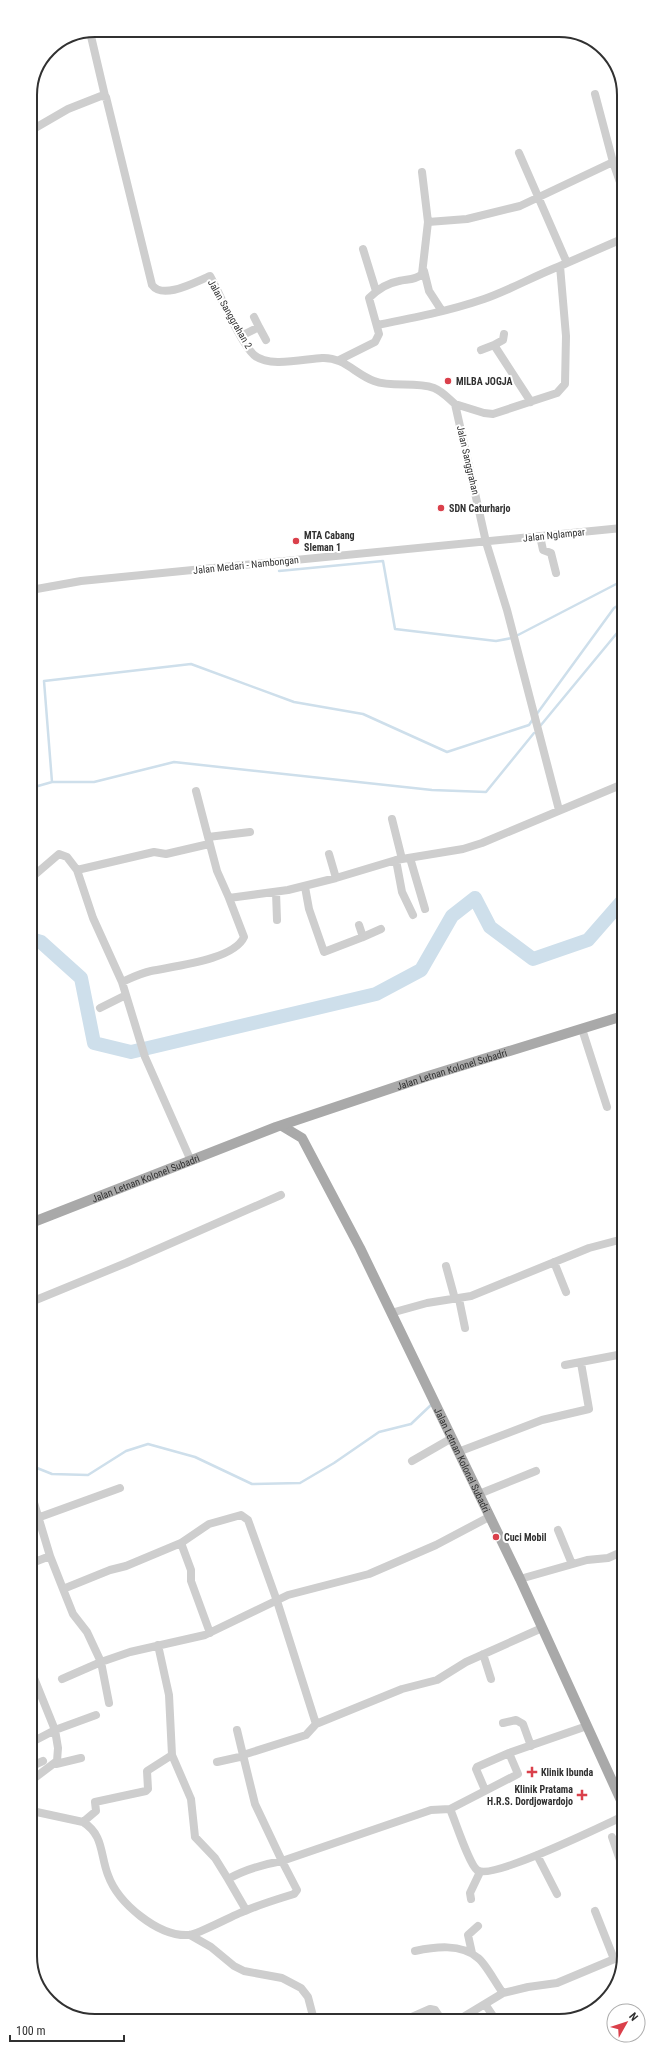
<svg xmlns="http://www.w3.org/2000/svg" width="654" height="2051" font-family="'Roboto Condensed',sans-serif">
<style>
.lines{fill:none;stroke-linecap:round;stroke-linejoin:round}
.stream{stroke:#cedfeb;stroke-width:2.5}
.river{stroke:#cedfeb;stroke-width:14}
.minor{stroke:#cecece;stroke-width:8}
.major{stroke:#a9a9a9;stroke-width:10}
.poi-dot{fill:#da404b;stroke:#fff;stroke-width:1.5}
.labels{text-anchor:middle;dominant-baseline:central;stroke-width:4;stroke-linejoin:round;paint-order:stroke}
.street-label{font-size:10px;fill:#313131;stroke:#fff}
.poi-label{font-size:10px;font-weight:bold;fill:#313131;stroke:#fff;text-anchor:start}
.rim{fill:none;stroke:#313131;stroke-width:2}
</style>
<rect width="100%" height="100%" fill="#fff"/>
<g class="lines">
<!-- stream -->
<path class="stream" d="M279,571L383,561L395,629L496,641L512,638
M518,635L622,581
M536,715L614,608L622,603
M541,725L622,627
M52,782H94L174,762L432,790L486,792L534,733
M31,788L52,782L44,681L191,664L294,702L363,714L447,752L529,725L533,719
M32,1466L52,1474L88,1475L126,1451L148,1444L195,1457L252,1484L300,1483L334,1463L379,1432L411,1424L431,1405"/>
<!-- river -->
<path class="river" d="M31,939L41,942L81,978L94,1043L131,1052L376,994L421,970L452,916L475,898L490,927L533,959L588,940L623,900"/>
<!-- minor -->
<path class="minor" d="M90,32L105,96
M595,94L613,162
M30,131L68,109L101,96L106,97L152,285C163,300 195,282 210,276C221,296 240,342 254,355C268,368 304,359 322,358C344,357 355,374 374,381C392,388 415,381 434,388C442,391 449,399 455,404
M519,153L567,263
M422,172L428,222
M363,249L376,291
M424,271L429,291L442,311
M254,317L259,327
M377,325C413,318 449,311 484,299C510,290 534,276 560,266
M241,336L259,327L266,340
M494,345L503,340L504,334
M481,350L494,345L531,402
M339,360L375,342L379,334L369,298C377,290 387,283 399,281C407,279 416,280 422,274L428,222L467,219L520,206L613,162L622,188
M540,536L543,550L551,553L556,573
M31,590L81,581L622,528
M196,791L208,837
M559,810L507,610L486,542L455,404L484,413L493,414L557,393L565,384L566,336L560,266L622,239
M392,819L402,859
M329,854L336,878
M410,858L425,909
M396,860L402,892L413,915
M31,878L59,854L67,857L77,870
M305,887L309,909L324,952L363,937L359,925
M276,892L277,920
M229,898L217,871L208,837L250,832
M363,937L381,929
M122,982C131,978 141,973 151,971C174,966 234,960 244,937L229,898L288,890L336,878L396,860L463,849L482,843L623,784
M100,1008L126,995
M582,1029L607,1107
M191,1161L145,1057L122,982L93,918L77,870L154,852L166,854L209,844
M31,1213L35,1222
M554,1262L566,1292
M446,1266L455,1299
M459,1299L465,1328
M31,1302L126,1263L281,1195
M391,1313L427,1303L471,1296L589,1248L623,1239
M565,1365L623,1354
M458,1452L542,1420L589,1409L581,1363
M412,1461L452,1438
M479,1494L536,1471
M32,1496L50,1556
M40,1517L120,1488
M558,1530L572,1564
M181,1543L191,1570V1581L210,1633
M32,1563L50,1556L63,1589
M520,1579L587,1560L608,1558L624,1551
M483,1654L491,1679
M32,1673L55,1730L32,1742
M62,1679L101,1662L130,1652L205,1635L288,1595L369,1574L436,1545L489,1517
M109,1703L101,1662L87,1632L73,1614L63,1589L110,1570L126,1566L181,1543L209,1524L241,1515L248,1520L277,1601L316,1724L402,1689L437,1680L466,1662L542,1628
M503,1723L516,1720L523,1724L531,1746
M587,1726L509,1753L518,1774L450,1809C455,1820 469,1864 477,1870C491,1881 604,1825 624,1816
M237,1730L243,1755
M172,1755L191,1799L195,1837L215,1858L228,1879C244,1870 265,1864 282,1861L255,1804L243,1755L306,1735L316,1724
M217,1762L244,1756
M56,1764L81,1758
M32,1766L43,1761
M32,1780L57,1761L58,1748L55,1730L96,1715
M485,1790L476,1769L477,1767L509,1753
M32,1811L83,1822C104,1835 100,1855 108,1875C118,1903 158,1937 189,1935C199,1934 233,1915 245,1911C261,1904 278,1899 294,1894L297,1890L282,1861L431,1810L450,1809
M83,1822L96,1811L95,1802L146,1791L148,1789L147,1771L172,1755L169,1695L158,1645
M612,1837L621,1863L624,1864
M537,1855L557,1894
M228,1879L246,1910
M471,1899L470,1893L480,1872
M595,1911L614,1959
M190,1935L211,1947L234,1966L244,1971L282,1978L301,1988L308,1997L314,2020
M415,1951C434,1947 461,1943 478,1958C486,1964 496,1984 503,1993
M472,1953L468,1935L478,1926
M485,2004L495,2019
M460,2019L503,1993L528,1987L557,1983L624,1955
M405,2020L430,2009L435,2010L441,2019"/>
<!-- major -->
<g class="major">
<path id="s1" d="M282,1126L302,1138L360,1248L520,1579L624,1807"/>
<path id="s2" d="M31,1223L276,1127L425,1077L623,1016"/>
</g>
</g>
<!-- markers -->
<g class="poi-dot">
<circle cx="448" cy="381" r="4"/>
<circle cx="441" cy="508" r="4"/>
<circle cx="296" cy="541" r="4"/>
<circle cx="496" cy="1537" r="4"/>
<path d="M530 1766h4v4h4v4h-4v4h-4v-4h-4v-4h4z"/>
<path d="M580 1789h4v4h4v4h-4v4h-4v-4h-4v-4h4z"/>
</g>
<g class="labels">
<!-- street labels -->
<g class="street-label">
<text transform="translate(230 314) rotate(60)">Jalan Sanggrahan 2</text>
<text transform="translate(468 460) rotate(77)">Jalan Sanggrahan</text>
<text transform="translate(554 535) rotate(-6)">Jalan Nglampar</text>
<text transform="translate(246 565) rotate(-6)">Jalan Medari - Nambongan</text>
<text stroke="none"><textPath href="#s2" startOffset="448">Jalan Letnan Kolonel Subadri</textPath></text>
<text stroke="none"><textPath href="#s2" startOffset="123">Jalan Letnan Kolonel Subadri</textPath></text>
<text stroke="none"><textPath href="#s1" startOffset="383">Jalan Letnan Kolonel Subadri</textPath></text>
</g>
<!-- poi labels -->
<g class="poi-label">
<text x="456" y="381">MILBA JOGJA</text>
<text x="449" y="508">SDN Caturharjo</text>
<text x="304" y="535">MTA Cabang<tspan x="304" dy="12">Sleman 1</tspan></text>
<text x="504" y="1537">Cuci Mobil</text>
<text x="541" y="1772">Klinik Ibunda</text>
<text x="573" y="1789" text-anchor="end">Klinik Pratama<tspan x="573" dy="12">H.R.S. Dordjowardojo</tspan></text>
</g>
</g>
<!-- crop -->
<path d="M0 0H654V2051H0ZM95 37H559A58 58 0 0 1 617 95V1956A58 58 0 0 1 559 2014H95A58 58 0 0 1 37 1956V95A58 58 0 0 1 95 37Z" fill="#fff" fill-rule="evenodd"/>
<path class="rim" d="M95 37H559A58 58 0 0 1 617 95V1956A58 58 0 0 1 559 2014H95A58 58 0 0 1 37 1956V95A58 58 0 0 1 95 37Z"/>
<!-- north arrow -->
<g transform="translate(626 2023) rotate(51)"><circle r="19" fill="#ffffff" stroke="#adadad"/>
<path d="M0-3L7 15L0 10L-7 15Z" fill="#da404b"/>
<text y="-6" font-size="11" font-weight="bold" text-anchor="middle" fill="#313131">N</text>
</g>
<!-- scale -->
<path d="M10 2035v6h114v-6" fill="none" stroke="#313131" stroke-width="2"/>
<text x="16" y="2035" font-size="12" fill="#313131" stroke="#ffffff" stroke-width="3" paint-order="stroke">100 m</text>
</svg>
